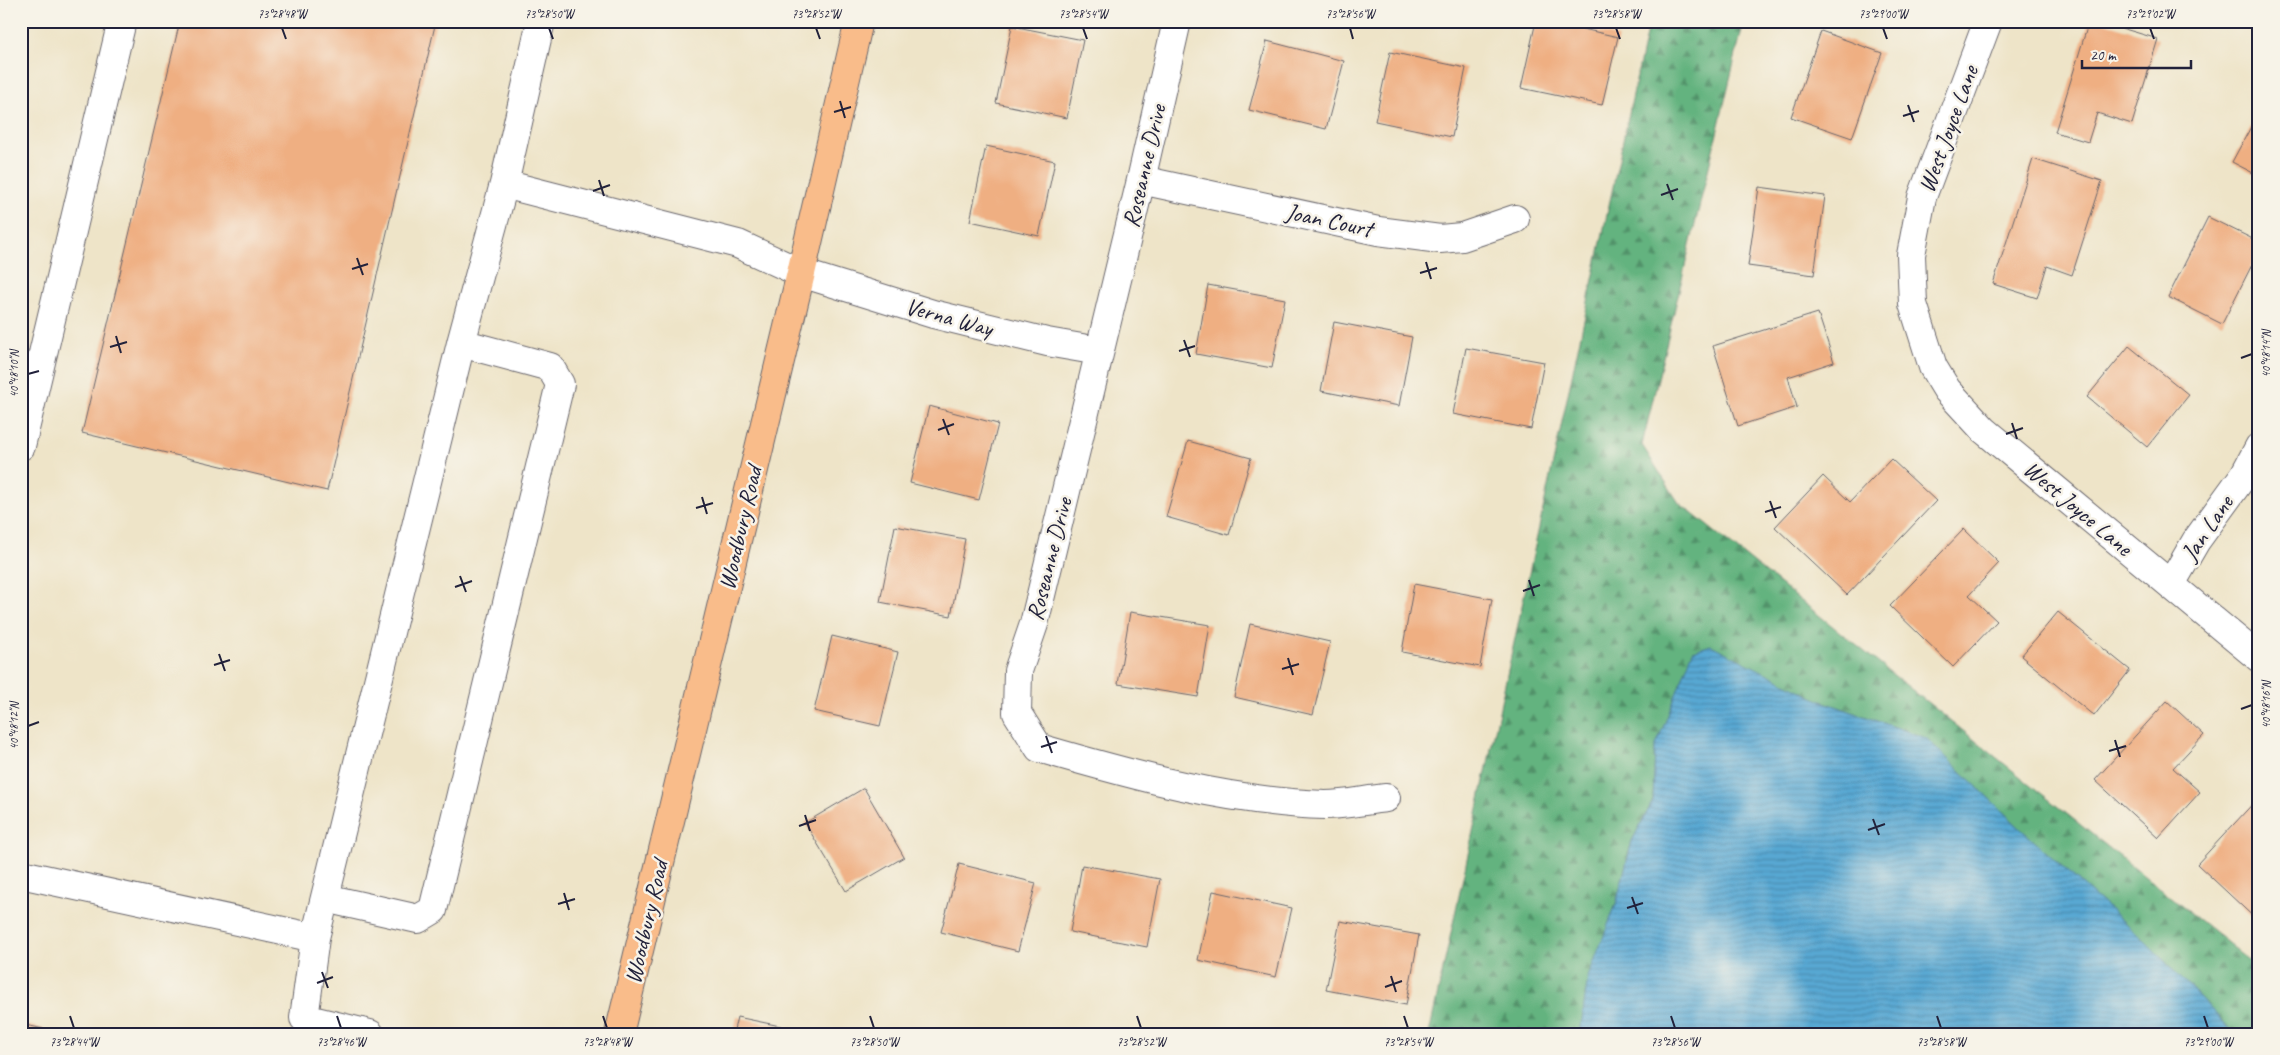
<svg xmlns="http://www.w3.org/2000/svg" width="2280" height="1055" font-family="Caveat,sans-serif">
<style>
.forest{fill:url(#forest-firs);stroke:#426a5d}
.water{fill:url(#water-rules);stroke:#3d6587}
.building{fill:#efaf82}
.lines{fill:none;stroke-linecap:round;stroke-linejoin:round}
.minor-casing{stroke:#69666c;stroke-width:30}
.major-casing{stroke:#69666c;stroke-width:30}
.minor{stroke:#fff;stroke-width:28}
.major{stroke:#f9bc8a;stroke-width:28}
.ticks{fill:none;stroke:#22223b;stroke-width:2}
.labels{text-anchor:middle;dominant-baseline:central;stroke-width:5;stroke-linejoin:round;paint-order:stroke}
.street-label{font-size:24px;fill:#22223b;stroke:#f7f3e8}
.neatline{fill:none;stroke:#22223b;stroke-width:2}
.ticks-label{font-size:12px;text-anchor:middle;fill:#22223b}
</style>
<defs>
<pattern id="forest-firs" width="22" height="20" patternUnits="userSpaceOnUse" patternTransform="scale(1.25)"><rect width="22" height="20" fill="#63b37f"/><path d="M5 1l3.5 6h-7zM16 11l3.5 6h-7z" fill="#519169"/></pattern>
<pattern id="water-rules" width="6" height="5" patternUnits="userSpaceOnUse" patternTransform="scale(1.25)"><rect width="6" height="5" fill="#58a8d3"/><path d="M0 2.5h6" fill="none" stroke="#4888ac"/></pattern>
</defs>
<rect width="100%" height="100%" fill="#f7f3e8"/>
<filter id="ink" filterUnits="userSpaceOnUse"><feTurbulence type="fractalNoise" baseFrequency=".02" numOctaves="2"/><feDisplacementMap in="SourceGraphic" scale="10" xChannelSelector="R" yChannelSelector="G"/><feConvolveMatrix kernelMatrix="1 2 1 2 8 2 1 2 1" color-interpolation-filters="sRGB"/></filter>
<filter id="wash" filterUnits="userSpaceOnUse"><feTurbulence type="fractalNoise" baseFrequency=".0096" numOctaves="4" result="noise"/><feDisplacementMap in="SourceGraphic" scale="20" xChannelSelector="R" yChannelSelector="G"/><feGaussianBlur stdDeviation="1.12" result="paint"/><feColorMatrix in="noise" values="0 0 0 0 0 0 0 0 0 0 0 0 0 0 0 0 0 1.4 0 .05"/><feComposite in="paint" operator="in"/></filter>
<g filter="url(#wash)">
<rect width="100%" height="100%" fill="#eee4c8"/>
<!-- forest -->
<path class="forest" d="M1649,21H1744L1642,445L1679,503L2259,968V1034H2235L2148,944L2023,831L1926,738L1821,701L1671,709L1655,748L1653,801L1632,841L1616,904L1585,1006L1580,1034H1429Z"/>
<!-- water -->
<path class="water" d="M1711,645L1821,701L1926,738L2023,831L2148,944L2235,1034H1580L1588,977L1616,904L1632,841L1653,801L1655,748L1693,651Z"/>
<g id="blocks">
<!-- building -->
<path class="building" d="M180,21H436L327,491L82,433Z
M1536,21H1548L1618,37L1602,105L1521,88Z
M2089,21H2098L2158,39L2132,124L2097,113L2088,142L2055,132Z
M1012,26L1083,40L1067,118L996,103Z
M1821,31L1882,53L1852,138L1791,117Z
M1267,41L1344,61L1326,129L1249,110Z
M1390,52L1466,68L1452,137L1375,121Z
M2259,112V176L2232,162Z
M986,146L1055,161L1039,236L970,221Z
M2033,159L2102,181L2072,275L2047,266L2037,298L1993,284Z
M1759,187L1825,196L1814,275L1748,266Z
M2208,217L2259,242V251L2222,324L2168,297Z
M1208,285L1285,299L1272,368L1196,354Z
M1818,313L1834,362L1788,377L1797,407L1738,426L1713,346Z
M1334,322L1412,337L1399,406L1321,391Z
M2129,346L2189,395L2147,447L2087,397Z
M1466,348L1544,362L1531,429L1453,414Z
M929,406L998,424L979,500L910,483Z
M1188,441L1251,458L1229,535L1166,517Z
M1891,459L1936,501L1847,595L1775,527L1823,476L1850,502Z
M895,526L965,539L951,616L880,602Z
M1964,529L1999,563L1969,595L1997,621L1953,667L1890,606Z
M1414,584L1492,599L1480,667L1402,652Z
M1130,612L1210,625L1198,697L1118,684Z
M2058,612L2130,670L2094,716L2021,656Z
M1250,624L1330,642L1313,715L1234,697Z
M832,636L898,652L880,726L814,711Z
M2167,701L2204,735L2173,768L2200,792L2158,838L2095,780Z
M864,788L904,857L846,891L805,823Z
M2259,797V922L2197,864Z
M959,864L1036,883L1018,951L941,932Z
M1082,865L1160,879L1147,947L1070,932Z
M1213,891L1292,908L1276,977L1198,960Z
M1340,921L1419,935L1406,1005L1326,990Z
M737,1017L814,1033V1034H733Z
M21,1024L62,1033V1034H21Z"/>
</g>
</g>
<g filter="url(#ink)">
<use href="#blocks" fill-opacity="0" stroke="#69666c" stroke-width="1"/>
<g class="lines">
<!-- minor casing -->
<g class="minor-casing">
<path id="minor" d="M1177,21L1141,180L1034,624L1018,671L1017,713L1039,748C1132,775 1228,802 1325,805C1345,805 1366,800 1386,798
M1988,21L1922,197L1911,255L1913,304L1933,367L1947,390L1984,430L2259,658
M1141,180L1378,231L1440,239L1462,237L1515,219
M504,184L541,21
M21,446L122,21
M2171,584L2196,541L2244,475L2259,447
M21,874L315,938
M325,898L418,919L433,910L560,384L550,367L461,343
M370,1034L304,1018L315,938L461,343L504,184L738,244L801,273L933,314L1047,342L1099,351"/>
</g>
<!-- major casing -->
<g class="major-casing">
<path id="major" d="M619,1034L801,273L859,21"/>
</g>
<!-- minor -->
<use href="#minor" class="minor"/>
<!-- major -->
<use href="#major" class="major"/>
</g>
</g>
<!-- ticks -->
<path class="ticks" d="M282,28L286,39M549,28L553,39M816,28L820,39M1083,28L1087,39M1350,28L1353,39M1616,28L1620,39M1883,28L1887,39M2150,28L2154,39M840,101L845,118M1908,105L1914,122M834,112L851,107M1903,116L1919,111M599,180L604,196M1667,184L1673,200M593,191L610,185M1661,195L1678,189M357,258L363,275M1426,262L1431,279M352,269L368,264M1420,273L1437,268M116,336L121,353M1184,340L1190,357M110,347L127,342M1179,351L1195,346M2241,358L2252,354M28,374L39,371M943,419L949,435M2012,423L2017,439M938,430L954,424M2006,434L2023,428M702,497L707,514M1770,501L1776,518M696,508L713,503M1765,512L1781,507M460,576L466,592M1529,580L1534,596M455,587L472,581M1523,591L1540,585M219,654L225,671M1288,658L1293,675M214,665L230,660M1282,669L1299,664M2241,709L2252,705M28,726L39,722M1046,736L1052,753M2115,740L2120,757M1041,747L1057,742M2109,751L2126,746M805,815L810,831M1873,819L1879,835M799,826L816,820M1868,830L1885,824M564,893L569,910M1632,897L1638,914M558,904L575,899M1627,908L1643,903M322,972L328,988M1391,976L1396,992M317,983L333,977M1385,987L1402,981M70,1016L74,1028M337,1016L341,1028M603,1016L607,1028M870,1016L874,1028M1137,1016L1141,1028M1404,1016L1408,1028M1671,1016L1675,1028M1937,1016L1941,1028M2204,1016L2208,1028"/>
<g class="labels">
<!-- street labels -->
<g class="street-label">
<text transform="translate(1948 129) rotate(-70)">West Joyce Lane</text>
<text transform="translate(1144 166) rotate(-77)">Roseanne Drive</text>
<text transform="translate(1329 220) rotate(12)">Joan Court</text>
<text transform="translate(949 317) rotate(15)">Verna Way</text>
<text transform="translate(2078 508) rotate(40)">West Joyce Lane</text>
<text transform="translate(740 528) rotate(-77)">Woodbury Road</text>
<text transform="translate(2207 528) rotate(-56)">Jan Lane</text>
<text transform="translate(1049 559) rotate(-76)">Roseanne Drive</text>
<text transform="translate(646 922) rotate(-77)">Woodbury Road</text>
</g>
</g>
<!-- margin -->
<rect width="2280" height="1055" fill="none" stroke="#f7f3e8" stroke-width="55"/>
<!-- scale -->
<path d="M2082 60v8h109v-8" fill="none" stroke="#22223b" stroke-width="2.5"/>
<text x="2090" y="60" font-size="15" fill="#22223b" stroke="#f7f3e8" stroke-width="4" paint-order="stroke">20 m</text>
<rect x="28" y="28" width="2224" height="1000" class="neatline"/>
<g class="ticks-label">
<text x="282" y="18">73°28'48"W</text>
<text x="549" y="18">73°28'50"W</text>
<text x="816" y="18">73°28'52"W</text>
<text x="1083" y="18">73°28'54"W</text>
<text x="1350" y="18">73°28'56"W</text>
<text x="1616" y="18">73°28'58"W</text>
<text x="1883" y="18">73°29'00"W</text>
<text x="2150" y="18">73°29'02"W</text>
<text transform="translate(2266 354) rotate(-90)" y="4">40°48'14"N</text>
<text transform="translate(14 374) rotate(-90)" y="4">40°48'10"N</text>
<text transform="translate(2266 705) rotate(-90)" y="4">40°48'16"N</text>
<text transform="translate(14 726) rotate(-90)" y="4">40°48'12"N</text>
<text x="74" y="1046">73°28'44"W</text>
<text x="341" y="1046">73°28'46"W</text>
<text x="607" y="1046">73°28'48"W</text>
<text x="874" y="1046">73°28'50"W</text>
<text x="1141" y="1046">73°28'52"W</text>
<text x="1408" y="1046">73°28'54"W</text>
<text x="1675" y="1046">73°28'56"W</text>
<text x="1941" y="1046">73°28'58"W</text>
<text x="2208" y="1046">73°29'00"W</text>
</g>
</svg>
